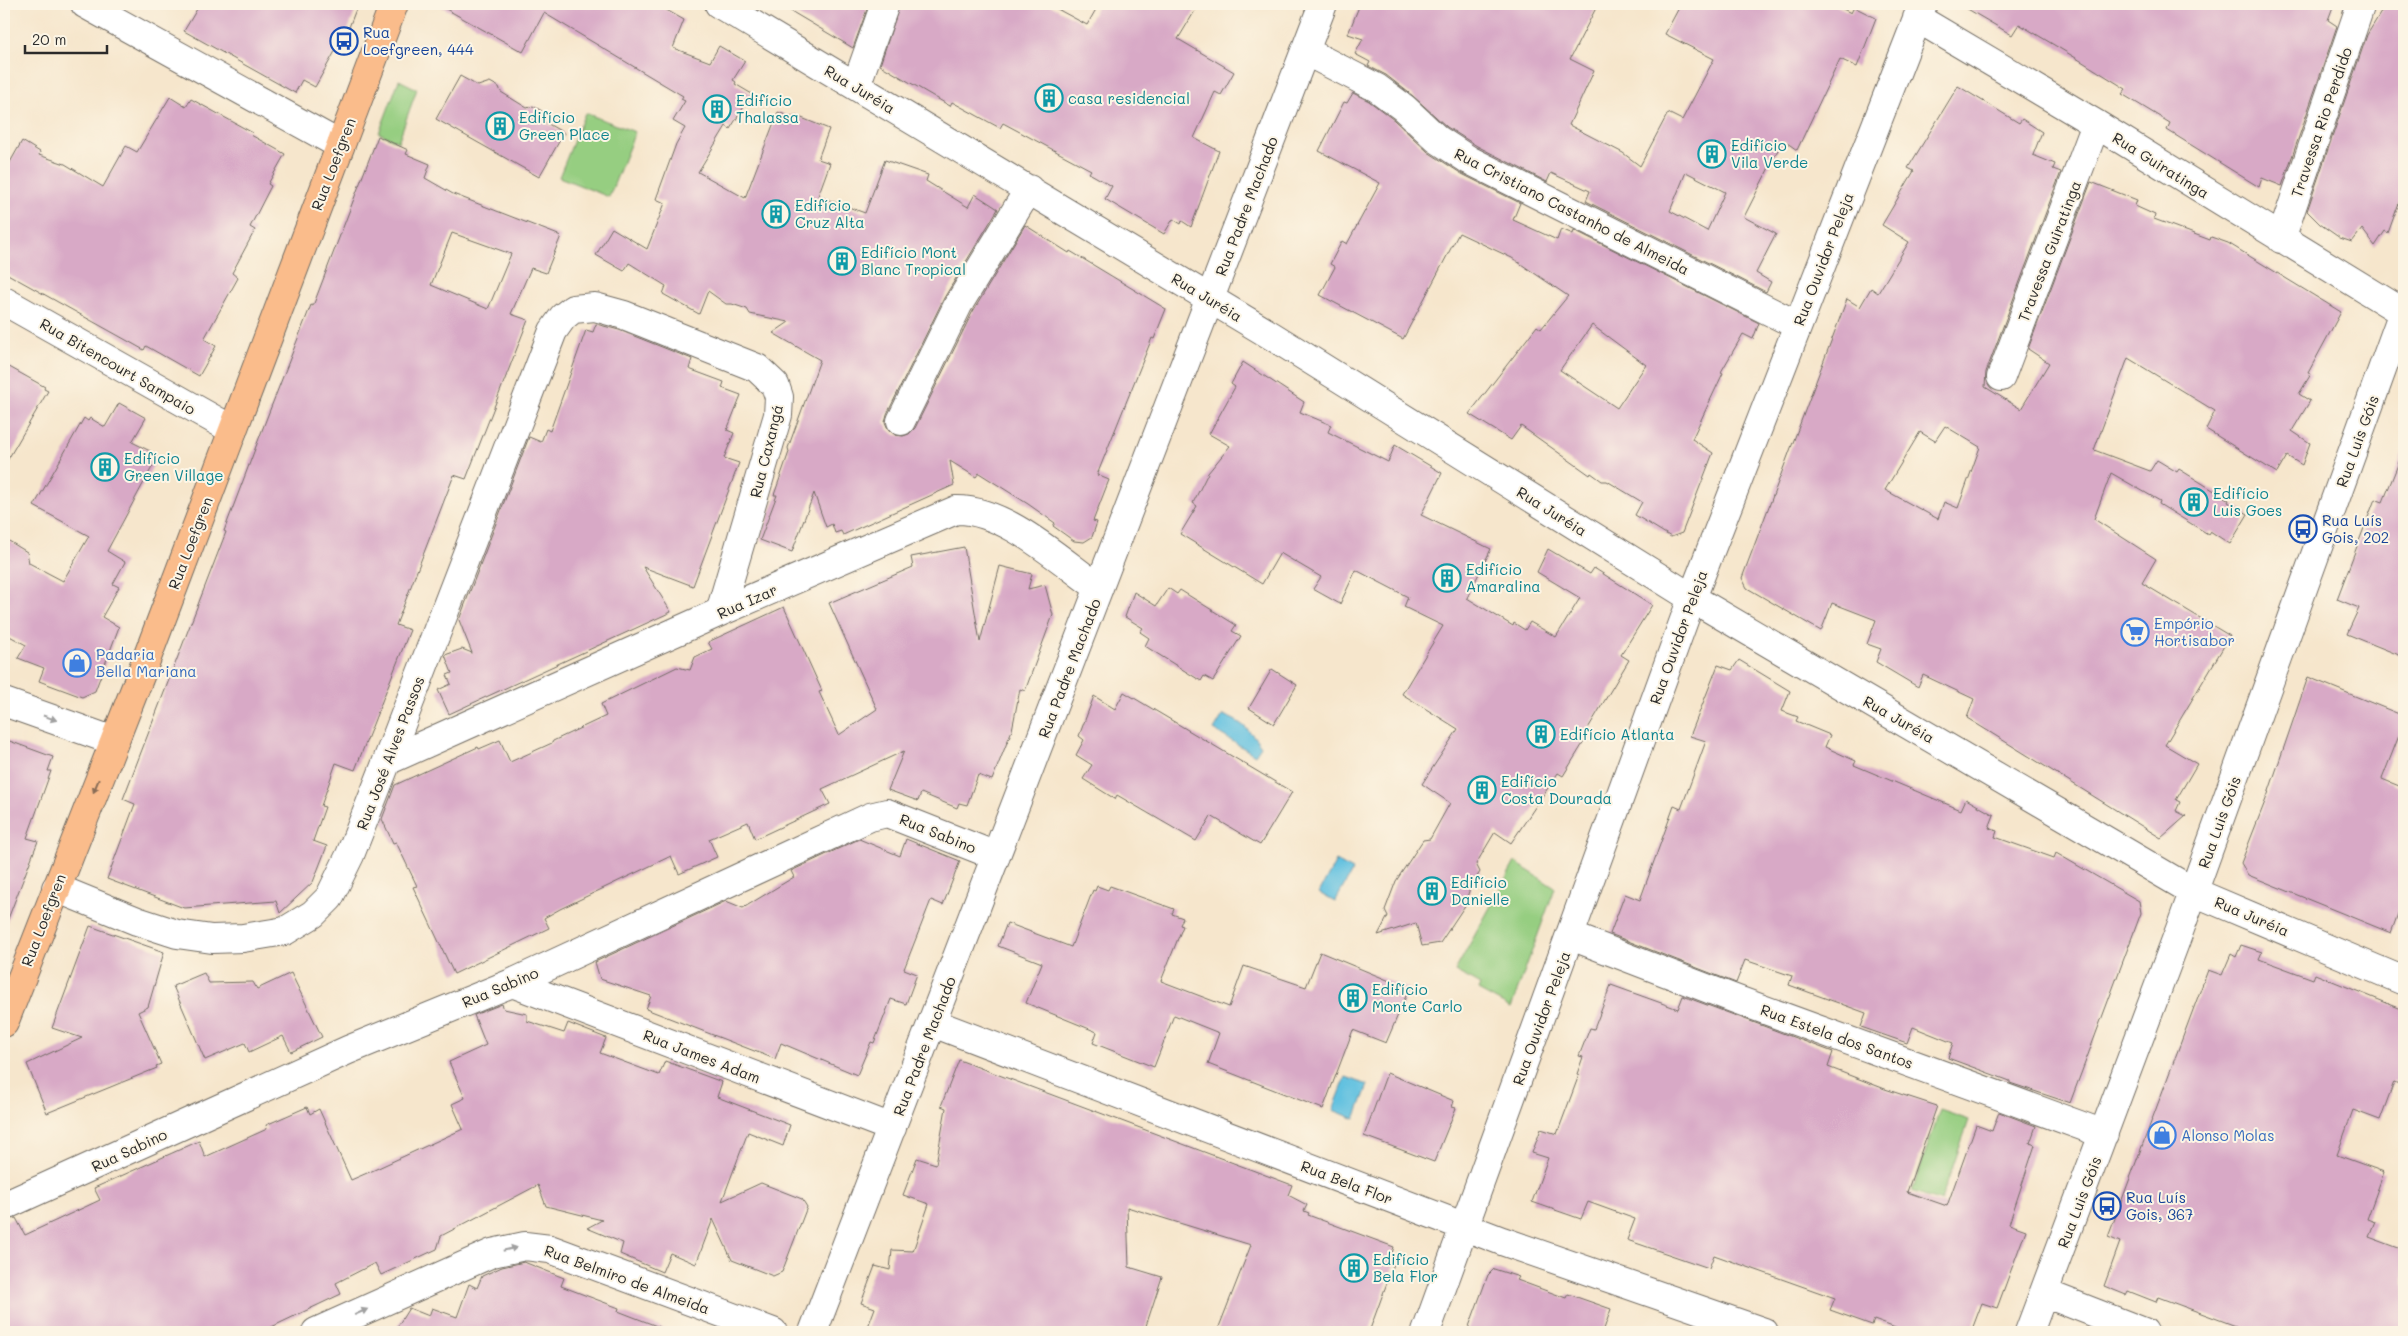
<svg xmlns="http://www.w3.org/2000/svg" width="2408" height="1336" font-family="Mali,sans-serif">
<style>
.green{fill:#96ce81;stroke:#607c56}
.water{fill:#62c1e0;stroke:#467686}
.building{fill:#d8a9c6;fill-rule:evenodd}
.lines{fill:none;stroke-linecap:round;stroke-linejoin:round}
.minor-casing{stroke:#726c63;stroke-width:30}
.major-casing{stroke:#726c63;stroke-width:30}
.minor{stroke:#fff;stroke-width:28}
.major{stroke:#fabc8b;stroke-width:28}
.oneway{fill:#a0a0a0}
.oneway2{fill:#886c56}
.labels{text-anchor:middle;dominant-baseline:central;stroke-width:4;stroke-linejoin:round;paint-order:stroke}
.transit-label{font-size:15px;fill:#164399;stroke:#fcf5e5;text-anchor:start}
.street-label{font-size:15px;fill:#2b2b2b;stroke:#fcf5e5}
.culture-label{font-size:15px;fill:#0d838f;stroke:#fcf5e5;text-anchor:start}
.shop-label{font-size:15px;fill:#366cbe;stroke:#fcf5e5;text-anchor:start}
</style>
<rect width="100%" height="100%" fill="#fcf5e5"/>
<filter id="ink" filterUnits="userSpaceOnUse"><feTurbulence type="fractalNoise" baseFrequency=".02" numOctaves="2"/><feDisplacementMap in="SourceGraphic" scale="10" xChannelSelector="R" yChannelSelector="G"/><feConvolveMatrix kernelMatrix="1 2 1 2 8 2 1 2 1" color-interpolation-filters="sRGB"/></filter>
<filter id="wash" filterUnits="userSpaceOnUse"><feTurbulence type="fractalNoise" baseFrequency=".0096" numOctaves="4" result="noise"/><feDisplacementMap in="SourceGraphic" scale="20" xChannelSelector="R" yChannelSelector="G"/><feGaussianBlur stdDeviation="1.12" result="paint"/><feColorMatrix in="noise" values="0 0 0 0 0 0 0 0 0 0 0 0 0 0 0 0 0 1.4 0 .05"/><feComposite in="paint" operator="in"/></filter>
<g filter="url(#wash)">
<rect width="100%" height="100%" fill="#f6e6cc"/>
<!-- green -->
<path class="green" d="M399,80L417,89L398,142L379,133Z
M585,113L635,132L609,197L559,177Z
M1515,862L1555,888L1511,1008L1478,990L1480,985L1455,971Z
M1940,1110L1969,1120L1941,1201L1912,1191Z"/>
<!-- water -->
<path class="water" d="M1223,715C1242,722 1249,729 1261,746L1255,755L1214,730Z
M1336,861L1353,870L1335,902L1319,893Z
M1346,1077L1368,1085L1355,1119L1333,1110Z"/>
<g id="blocks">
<!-- building -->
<path class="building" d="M200,4H358L341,48L338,46L315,87L302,80L295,93L184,31Z
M437,4H656L684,20L673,48L710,62L719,46L745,61L733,80L736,82L735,84L752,94L730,129L726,126L698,172L745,198L778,112L791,117L794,115L829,129L818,159L830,163L818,196L865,213L885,160L928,175L926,181L968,207L975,194L998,209L944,298L887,414L885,422L888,429L895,435L903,436L909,434L915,428L972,313L1025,225L1069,253L1070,251L1166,309L1154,339L1152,338L1097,475L1109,480L1093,521L1097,522L1092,537L1084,542L1074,541L1053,526L1055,523L1028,504L979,473L976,477L950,461L954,485L843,535L841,531L835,533L832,524L826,527L814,493L792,552L760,540L777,495H774L789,452L788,448L820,360L773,333L789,322L750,314L747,309L732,304H726L708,291L699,314L663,294L666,286L629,263L624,271L596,255L612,228L647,249L665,203L656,199L676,144L685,128L673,121L685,101L681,99L683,96L544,13L523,52Z
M779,4H869L853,48Z
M900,4H1048L1087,25L1099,4H1199L1178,39L1234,72L1221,95L1215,92L1194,138L1219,151L1191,227L1182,221L1181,224L1173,219L1164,234L1105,199L1112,186L1089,173L1091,170L1003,123L1000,128L952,102L950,106L880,65Z
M1360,4H1598L1570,59L1594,71L1569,125L1623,153L1640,166L1668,113L1682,120L1714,59L1665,34L1681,4H1833L1851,13L1854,7L1876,18L1857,67L1840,59L1797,150L1783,140L1744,217L1776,234L1756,273L1771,282L1766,292L1586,201L1590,191L1551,173L1547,182L1477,146L1447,127L1413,96L1386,75L1368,66L1370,62L1355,54L1363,39L1348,34ZM1686,172L1725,192L1707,231L1670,211Z
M1959,4H2334L2328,20L2337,26L2282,186L2262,178L2259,187L2167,130L2170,123L2122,94L2126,89L2081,61L2019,24L2012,35Z
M2386,4H2395L2404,10V189L2388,233L2385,231L2375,246L2362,229L2352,242L2340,238L2320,224L2307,211L2367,35Z
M460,76L478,86L490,82L499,87L501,92L527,108L533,106L542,111L543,121L564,133L539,177L436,119Z
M1958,86L2019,123L2022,119L2042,132L2033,155L2055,164L2053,169L2061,172L1986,372L1985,387L2021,409L2049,363L2028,349L2091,182L2137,200L2135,206L2155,215L2154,219L2210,240L2211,237L2228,243L2341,312L2308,373L2311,374L2299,394L2310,401L2292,431L2310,443L2302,465L2287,456L2277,473L2206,429L2215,411L2128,358L2094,450L2150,471L2157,460L2177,472L2179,469L2229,500L2228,502L2248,514L2230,544L2210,531L2208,534L2159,504L2160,501L2111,473L2094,519L2156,559L2142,583L2230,636L2165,745L2197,764L2176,800L2180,802L2176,811L2186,816L2161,838L1967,718L1974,699L1923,675L1918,687L1876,662L1881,649L1867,644L1876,620L1832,603L1821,631L1747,588L1742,578L1847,299L1860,307L1871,288L1878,293L1909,242L1882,225L1914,171L1908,168ZM1945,426L1980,447L1958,508L1944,502L1938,519L1885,490L1920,432L1935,441Z
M1353,93L1369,101L1394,120L1428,152L1462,174L1520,203L1513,220L1557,240L1561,229L1573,234L1574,230L1759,323L1753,339L1743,334L1721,372L1723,373L1692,439L1713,453L1682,533L1671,537L1635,515L1642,502L1607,481H1602L1591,473L1590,475L1521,426L1511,440L1469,414L1537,326L1541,329L1568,296L1512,258L1459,233L1403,339L1320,295L1335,267L1330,264L1342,241L1347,244L1380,183L1319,151L1344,102L1347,103ZM1592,325L1646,365L1617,408L1560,370Z
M170,97L186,107L191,99L253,133L251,135L285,154L268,184L271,186L250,227L255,230L232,273L238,278L204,339L216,346L199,376L146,346L144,350L4,272V173L22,141L40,152L39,155L65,164L103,187L126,146L137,152Z
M378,136L408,150L406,154L430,164L425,178L453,194L561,236L546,273L531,268L511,314L528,320L466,479L454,475L396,625L410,630L355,770L336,763L321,806L325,807L313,841L327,846L313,882L280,913L276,901L184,908L107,879L135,804L123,799L226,532L224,531L266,420L311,305L313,306ZM452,233L511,254L488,309L431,285Z
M596,324L619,330L692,359L689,369L724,382L722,388L741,395L727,430L734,433L724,458L739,463L693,586L643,567L671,612L449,714L438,690L451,684L447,675L452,673L445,655L462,649L472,653L459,620L529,437L541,442L546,429L550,431L586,330L593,332Z
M1243,362L1304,402L1300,412L1331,425L1328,432L1388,462L1395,445L1442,473L1421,515L1491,549L1467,598L1513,626L1514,623L1525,630L1530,622L1556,637L1580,598L1537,572L1548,549L1590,574L1594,568L1652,605L1621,655L1629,660L1584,735L1587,737L1563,776L1558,773L1511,843L1495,832L1476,864L1480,872L1471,886L1467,897L1468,901L1440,943L1422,946L1416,923L1378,935L1388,916L1385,910L1396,881L1423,840L1430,839L1450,803L1422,784L1458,729L1402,694L1443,626L1404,607L1408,597L1356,570L1340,604L1313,589L1321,577L1280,553L1262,584L1180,534L1197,506L1193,503L1208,473L1230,446L1209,434L1235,387L1231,384Z
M4,364L45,387L44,389L48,391L4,466Z
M119,403L146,418L132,442L154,453L153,455L157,458L107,551L125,562L113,584L119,587L102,617L119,627L95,691L82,697L39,681L44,668L18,658L26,645L4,633V538L27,552L29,563L63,581L89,536L34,506L84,418L88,421L90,418L105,427Z
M2403,452H2404V657L2347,634L2359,608L2337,599L2375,499L2383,502Z
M964,547L980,642L1000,566L1032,574L1028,589L1045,585L1053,615L1025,691L1020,689L1012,730L992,780L978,775L967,805L959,803L957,808L921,793L918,801L888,790L904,751L822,789L830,804L755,839L748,822L709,839L717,857L679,874L671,856L560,909L544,918L549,928L454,974L413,887L417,886L396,842L393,843L382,819L395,785L478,747L479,749L500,740L510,762L552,743L553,741L606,716L601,704L677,667L690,670L695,657L712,649L708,642L784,607L822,691L819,692L839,735L877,709L829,603L913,567L911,557Z
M1168,588L1177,594L1180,590L1236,625L1232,631L1241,636L1213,681L1204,676L1201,681L1145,646L1149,638L1140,632L1143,628L1125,617L1134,592L1156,606Z
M1739,660L1790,691L1782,711L1798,717L1796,721L1830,735L1825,747L1856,761L1854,765L1961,810L1966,799L1994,815L1989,828L1997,831L1995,837L2054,858L2056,853L2139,901L2141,913L2070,1103L2010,1083V1081L1948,1058L1953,1043L1913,1027L1907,1043L1861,1027L1866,1013L1789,985L1792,976L1745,960L1736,983L1610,934L1625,894L1640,900L1674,806L1681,809L1706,741L1690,736L1718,665L1732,670Z
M1272,669L1297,685L1274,724L1249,708Z
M2308,677L2404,716V723L2382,779L2404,788V897L2391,933L2248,875L2241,863L2268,794Z
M1124,692L1292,792L1260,845L1211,816L1196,841L1117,795L1115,799L1083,779L1092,765L1076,755L1084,740L1079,736L1094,696L1115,709Z
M4,739L53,757L48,771H51L27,838L38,841L6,924L4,923Z
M859,839L900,856L906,839L960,861L943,905L931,900L904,969L917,974L906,1004L891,999L874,1043L871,1042L857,1075L781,1043L775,1059L646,1009L651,996L600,979L595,962L726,901L743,908L794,877L791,871Z
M1097,886L1108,890L1110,886L1174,909L1172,914L1183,918L1180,925L1183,926L1161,981L1229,1007L1244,966L1306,987L1320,952L1409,989L1386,1043L1353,1030L1323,1109L1208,1064L1219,1033L1174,1015L1154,1067L1093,1043L1097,1032L1026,1003L1042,963L998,946L1007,923L1071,947L1093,890L1095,891Z
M90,926L164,952L148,1007L138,1012L161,1064L156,1066L157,1068L47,1113L27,1064L82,1038L52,1028Z
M2241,945L2262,952L2259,959L2313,979L2315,974L2404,1010V1086L2394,1082L2380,1120L2353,1110L2337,1155L2384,1172L2367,1219L2375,1222L2369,1237L2404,1250V1332H2241L2236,1326L2158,1297L2156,1302L2128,1291L2126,1295L2104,1286L2120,1242L2108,1237L2208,970L2222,975L2231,954L2236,957Z
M204,973L209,983L253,982L257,989L291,973L322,1037L291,1052L283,1036L249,1052L245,1043L205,1060L173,986Z
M1611,985L1678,1009L1683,996L1833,1052L1828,1067L1885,1089L1937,1106L1907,1192L1947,1206L1976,1125L1992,1131L1999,1112L2036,1126L2030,1143L2035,1145L2009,1224L2026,1230L1997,1308L1982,1303L1971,1332H1906L1874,1320L1872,1325L1830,1310L1835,1298L1714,1255L1709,1268L1627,1240L1635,1219L1588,1202L1581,1219L1532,1202L1548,1158L1532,1153L1541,1129L1557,1134L1579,1075L1577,1074L1583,1057L1579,1056L1590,1028L1594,1029Z
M502,1004L504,1009L527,1014V1021L564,1033L568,1023L606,1038L600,1053L659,1075L665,1061L722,1082L717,1097L790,1125L783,1146L748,1132L722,1201L761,1183L802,1199L807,1207L782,1272L773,1276L732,1260L713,1219L696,1264L670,1253L662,1272L620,1254L623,1243L587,1228L602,1220L546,1206L538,1185L441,1236L437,1249L381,1275L375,1263L336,1283L341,1294L261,1332H4V1221L16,1218L25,1235L100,1200L94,1188L121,1176L199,1141L205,1157L267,1129L266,1125L307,1107L310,1114L319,1109L351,1180L374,1170L463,1129L452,1104L465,1098L449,1062L486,1045L474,1015Z
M959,1060L1292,1185L1288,1195L1307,1205L1304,1211L1309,1213L1308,1215L1394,1247L1390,1259L1395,1261L1369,1332H1217L1251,1245L1127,1207L1129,1267L1162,1277L1144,1332H866L875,1308L861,1303L875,1266L890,1270L892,1250L913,1251L929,1204L903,1195L917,1158L936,1164L946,1108L941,1106Z
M1387,1073L1454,1101L1452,1107L1456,1108L1434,1162L1364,1136Z
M524,1262L564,1278L561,1286L619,1308L618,1311L667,1330V1332H394L409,1308L429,1316L432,1308L457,1317L469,1284L477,1288L482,1276L502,1267Z
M1494,1269L1519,1277L1517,1280L1566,1298L1568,1294L1611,1309L1603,1332H1467L1488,1275Z"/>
</g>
</g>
<g filter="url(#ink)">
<use href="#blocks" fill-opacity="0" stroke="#726c63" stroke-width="1"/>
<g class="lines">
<!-- minor casing -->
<g class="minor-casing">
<path id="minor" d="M85,4L340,145
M719,4L1272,336L1692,598L2194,892L2404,981
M1917,18L2096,124L2404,313
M1305,51L1377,88L1404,108L1437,139L1469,160L1797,325
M856,86L885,4
M2281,239L2361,4
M4,301L233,430
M2001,377L2096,124
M901,421L958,305L1029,189
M4,702L114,741
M387,761L720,612L956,510C1005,509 1059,560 1099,588
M56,888L137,921L177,934L212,939L243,938L285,931L313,914L329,898L350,855L387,761L553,331L563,317L573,309L595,307L624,315L757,368L775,385L779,397L778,415L720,612
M1571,936L1735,999L2104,1134
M512,983L892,1128
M933,1023L1502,1241L1764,1332
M4,1206L348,1050L512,983L870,817L887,813L996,856
M2044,1293L2144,1332
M316,1332L492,1253L525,1246L550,1249L773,1332
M813,1332L1323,4
M1426,1332L1692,598L1923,4
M2029,1332L2180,929L2404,309"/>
</g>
<!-- major casing -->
<g class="major-casing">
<path id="major" d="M4,1023L142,671L394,4"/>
</g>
<!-- minor -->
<use href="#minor" class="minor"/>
<!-- major -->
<use href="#major" class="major"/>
</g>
<!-- one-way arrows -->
<defs><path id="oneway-solid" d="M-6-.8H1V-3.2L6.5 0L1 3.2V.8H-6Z" transform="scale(1.25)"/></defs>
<g class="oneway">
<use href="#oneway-solid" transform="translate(50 718) rotate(19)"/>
<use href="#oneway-solid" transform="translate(510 1249) rotate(-13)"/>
<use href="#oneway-solid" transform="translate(361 1312) rotate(-24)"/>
</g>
<use class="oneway2" href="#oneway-solid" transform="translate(96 786) rotate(112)"/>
</g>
<!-- icons -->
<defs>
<g id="bus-ring" transform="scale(1.4375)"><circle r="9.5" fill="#fcf5e5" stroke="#1a4fb4" stroke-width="1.5"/><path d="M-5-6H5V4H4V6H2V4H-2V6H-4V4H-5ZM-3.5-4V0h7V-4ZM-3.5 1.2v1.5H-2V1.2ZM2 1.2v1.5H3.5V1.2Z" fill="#1a4fb4"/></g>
<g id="building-ring" transform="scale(1.4375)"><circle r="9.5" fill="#fcf5e5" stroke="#0f9aa8" stroke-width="1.5"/><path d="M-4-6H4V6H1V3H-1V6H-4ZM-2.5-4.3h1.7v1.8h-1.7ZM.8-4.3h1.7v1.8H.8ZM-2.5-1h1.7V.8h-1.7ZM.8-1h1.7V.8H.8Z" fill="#0f9aa8"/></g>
<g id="supermarket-ring" transform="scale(1.4375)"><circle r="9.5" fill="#fcf5e5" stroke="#3f7fe0" stroke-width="1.5"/><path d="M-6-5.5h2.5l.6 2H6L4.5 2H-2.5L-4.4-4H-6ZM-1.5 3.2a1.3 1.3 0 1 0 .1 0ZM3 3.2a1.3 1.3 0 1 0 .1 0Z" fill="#3f7fe0"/></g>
<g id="shop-ring" transform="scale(1.4375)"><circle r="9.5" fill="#fcf5e5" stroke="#3f7fe0" stroke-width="1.5"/><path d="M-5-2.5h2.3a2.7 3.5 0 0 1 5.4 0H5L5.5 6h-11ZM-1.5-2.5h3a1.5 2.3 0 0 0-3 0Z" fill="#3f7fe0"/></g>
</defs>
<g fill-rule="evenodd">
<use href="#bus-ring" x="344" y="41"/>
<use href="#building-ring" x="1049" y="98"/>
<use href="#building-ring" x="717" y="109"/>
<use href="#building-ring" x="500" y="126"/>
<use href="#building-ring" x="1712" y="154"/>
<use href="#building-ring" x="776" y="214"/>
<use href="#building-ring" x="842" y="261"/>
<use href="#building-ring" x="105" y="467"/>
<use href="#building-ring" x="2194" y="502"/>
<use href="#bus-ring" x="2303" y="529"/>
<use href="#building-ring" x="1447" y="578"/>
<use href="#supermarket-ring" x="2135" y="632"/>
<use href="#shop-ring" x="77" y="663"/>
<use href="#building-ring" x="1541" y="734"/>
<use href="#building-ring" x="1482" y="790"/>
<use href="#building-ring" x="1432" y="891"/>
<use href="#building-ring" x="1353" y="998"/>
<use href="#shop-ring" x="2162" y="1135"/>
<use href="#bus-ring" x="2107" y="1206"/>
<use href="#building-ring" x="1354" y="1268"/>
</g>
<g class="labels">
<!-- transit labels -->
<g class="transit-label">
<text x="363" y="32">Rua<tspan x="363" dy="17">Loefgreen, 444</tspan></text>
<text x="2322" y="520">Rua Luís<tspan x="2322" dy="17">Gois, 202</tspan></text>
<text x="2126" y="1197">Rua Luís<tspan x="2126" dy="17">Gois, 367</tspan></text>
</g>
<!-- street labels -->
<g class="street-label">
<text transform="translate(860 89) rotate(31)">Rua Juréia</text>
<text transform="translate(2321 122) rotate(-71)">Travessa Rio Perdido</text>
<text transform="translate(333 164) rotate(-69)">Rua Loefgren</text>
<text transform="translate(2161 165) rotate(32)">Rua Guiratinga</text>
<text transform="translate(1246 206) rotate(-69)">Rua Padre Machado</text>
<text transform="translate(1572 211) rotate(27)">Rua Cristiano Castanho de Almeida</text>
<text transform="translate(2049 251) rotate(-69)">Travessa Guiratinga</text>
<text transform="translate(1823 259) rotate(-69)">Rua Ouvidor Peleja</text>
<text transform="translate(1207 297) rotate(31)">Rua Juréia</text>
<text transform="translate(118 366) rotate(30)">Rua Bitencourt Sampaio</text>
<text transform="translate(2357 441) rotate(-70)">Rua Luis Góis</text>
<text transform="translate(766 451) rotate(-76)">Rua Caxangá</text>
<text transform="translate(1552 511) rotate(32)">Rua Juréia</text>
<text transform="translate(190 543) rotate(-69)">Rua Loefgren</text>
<text transform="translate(747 601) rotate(-24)">Rua Izar</text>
<text transform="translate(1678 637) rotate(-70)">Rua Ouvidor Peleja</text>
<text transform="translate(1069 668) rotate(-69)">Rua Padre Machado</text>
<text transform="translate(1899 719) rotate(30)">Rua Juréia</text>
<text transform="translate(390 753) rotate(-69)">Rua José Alves Passos</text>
<text transform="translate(2219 822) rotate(-70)">Rua Luis Góis</text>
<text transform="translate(938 833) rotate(22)">Rua Sabino</text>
<text transform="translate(2252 916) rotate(23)">Rua Juréia</text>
<text transform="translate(43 920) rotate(-69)">Rua Loefgren</text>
<text transform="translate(500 987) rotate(-23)">Rua Sabino</text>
<text transform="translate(1541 1018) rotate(-70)">Rua Ouvidor Peleja</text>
<text transform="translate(1837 1036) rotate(20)">Rua Estela dos Santos</text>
<text transform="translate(924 1046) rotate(-69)">Rua Padre Machado</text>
<text transform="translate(702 1056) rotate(21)">Rua James Adam</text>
<text transform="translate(129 1150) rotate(-25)">Rua Sabino</text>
<text transform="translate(1347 1182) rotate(21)">Rua Bela Flor</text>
<text transform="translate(2079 1202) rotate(-69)">Rua Luis Góis</text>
<text transform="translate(627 1279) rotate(20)">Rua Belmiro de Almeida</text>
</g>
<!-- culture labels -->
<g class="culture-label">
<text x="1068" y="98">casa residencial</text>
<text x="736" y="100">Edifício<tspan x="736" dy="17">Thalassa</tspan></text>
<text x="519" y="117">Edifício<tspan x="519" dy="17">Green Place</tspan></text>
<text x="1731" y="145">Edifício<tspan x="1731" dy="17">Vila Verde</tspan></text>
<text x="795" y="205">Edifício<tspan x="795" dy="17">Cruz Alta</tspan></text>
<text x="861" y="252">Edifício Mont<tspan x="861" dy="17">Blanc Tropical</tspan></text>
<text x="124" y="458">Edifício<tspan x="124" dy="17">Green Village</tspan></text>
<text x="2213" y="493">Edifício<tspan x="2213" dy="17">Luis Goes</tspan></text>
<text x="1466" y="569">Edifício<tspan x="1466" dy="17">Amaralina</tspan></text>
<text x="1560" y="734">Edifício Atlanta</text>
<text x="1501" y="781">Edifício<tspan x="1501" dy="17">Costa Dourada</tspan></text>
<text x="1451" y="882">Edifício<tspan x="1451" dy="17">Danielle</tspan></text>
<text x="1372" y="989">Edifício<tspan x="1372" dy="17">Monte Carlo</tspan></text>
<text x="1373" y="1259">Edifício<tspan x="1373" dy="17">Bela Flor</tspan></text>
</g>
<!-- shop labels -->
<g class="shop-label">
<text x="2154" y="623">Empório<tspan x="2154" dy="17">Hortisabor</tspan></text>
<text x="96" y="654">Padaria<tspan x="96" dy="17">Bella Mariana</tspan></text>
<text x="2181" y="1135">Alonso Molas</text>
</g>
</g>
<!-- margin -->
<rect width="2408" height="1336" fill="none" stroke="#fcf5e5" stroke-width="20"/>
<!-- scale -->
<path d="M25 45v8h82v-8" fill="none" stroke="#2b2b2b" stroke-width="2.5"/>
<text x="32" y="45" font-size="15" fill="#2b2b2b" stroke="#fcf5e5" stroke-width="4" paint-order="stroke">20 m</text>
</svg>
